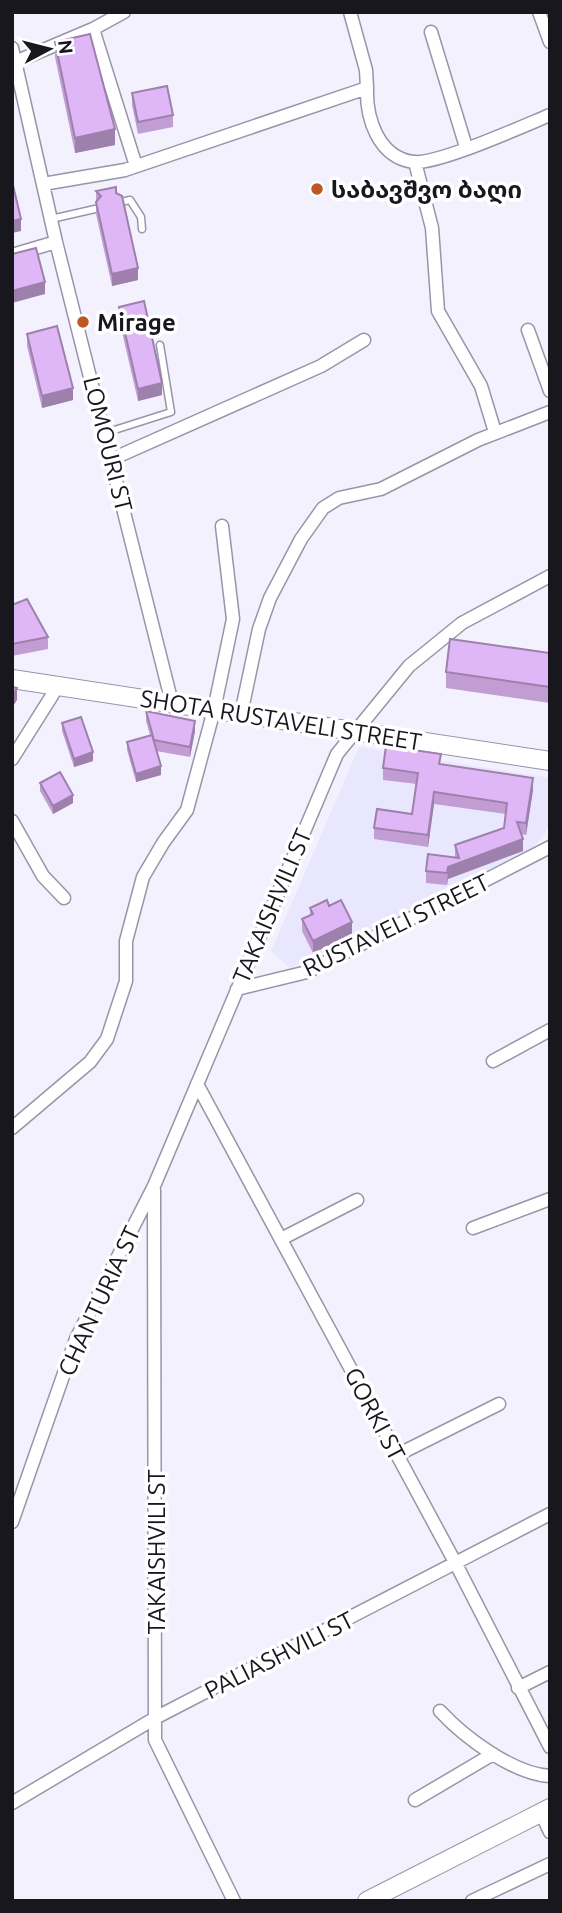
<svg xmlns="http://www.w3.org/2000/svg" width="562" height="1913" font-family="Ubuntu,'Noto Sans Georgian',sans-serif">
<style>
.built{fill:#e9e7fd}
.lines{fill:none;stroke-linecap:round;stroke-linejoin:round}
.lane-casing{stroke:#9795a7;stroke-width:9}
.street-casing{stroke:#9795a7;stroke-width:15}
.secondary-casing{stroke:#9795a7;stroke-width:20}
.lane{stroke:#fff;stroke-width:6}
.street{stroke:#fff;stroke-width:12}
.secondary{stroke:#fff;stroke-width:18}
.wall{fill:#c19dd4}
.shaded-wall{fill:#9d80ac}
.building{fill:#e0b7f6;stroke:#9d80ac;stroke-width:2}
.poi-dot{fill:#bc5824;stroke:#fff;stroke-width:2.5}
.labels{text-anchor:middle;dominant-baseline:central;stroke-width:7;stroke-linejoin:round;paint-order:stroke}
.poi-label{font-size:24px;font-weight:bold;fill:#18171e;stroke:#fff;text-anchor:start}
.street-label{font-size:24px;fill:#18171e;stroke:#fff}
</style>
<rect width="100%" height="100%" fill="#f3f1fe"/>
<!-- built -->
<path class="built" d="M359,747L550,778V819L545,834L526,855L290,968L271,951Z"/>
<g class="lines">
<!-- lane casing -->
<g class="lane-casing">
<path id="lane" d="M121,202L130,200L141,217L142,229
M51,219L95,209
M105,433L171,412L160,345"/>
</g>
<!-- street casing -->
<g class="street-casing">
<path id="street" d="M350,12L366,70L367,88
M539,12L550,42
M93,29L136,166
M431,32L466,147
M12,48L56,242L172,703
M15,62L93,29L124,12
M415,162L432,228L438,311L481,386L495,432
M43,184L125,170L367,88C366,118 378,157 413,162C437,165 523,126 550,115
M12,255L56,242
M528,330L550,391
M112,459L321,366L364,340
M241,714L259,629L270,598L301,539L323,508L339,498L381,489L478,440L550,412
M12,759L58,686
M12,821L43,876L64,898
M237,989L307,972L550,847
M493,1061L550,1030
M197,1084L456,1564L550,1747
M12,1128L90,1062L107,1039L126,981V941L143,877L163,843L187,810L214,710L233,619L222,526
M154,1190L155,1740L234,1901
M473,1228L550,1199
M281,1239L357,1200
M397,1455L499,1404
M12,1522L76,1339L154,1186L337,754L409,666L462,623L550,576
M518,1688L550,1672
M440,1711C464,1737 513,1774 550,1776
M415,1800L493,1754
M12,1803L157,1717L550,1514
M541,1813L550,1832
M472,1901L550,1864"/>
</g>
<!-- secondary casing -->
<g class="secondary-casing">
<path id="secondary" d="M12,679L550,761
M367,1901L550,1808"/>
</g>
<!-- lane -->
<use href="#lane" class="lane"/>
<!-- street -->
<use href="#street" class="street"/>
<!-- secondary -->
<use href="#secondary" class="secondary"/>
</g>
<!-- wall -->
<path class="wall" d="M55,42L115,145L75,153L55,57Z
M132,93L173,115V127L138,134L132,105Z
M96,191L116,193L138,280L112,286L96,214Z
M119,307L162,395L138,401L119,319Z
M27,334L73,400L42,408L27,346Z
M12,605L48,637V649L12,656Z
M550,653V703L446,688V672Z
M146,711L195,731L190,757L156,751L161,775L136,782L127,750V742L150,735L146,721Z
M62,723L93,761L74,767L62,731Z
M441,764L533,790L526,835L521,834L523,851L448,879L447,885L426,883V871L455,857V845L504,828L506,814L434,804L428,847L374,839V828L412,814L417,784L383,780V768Z
M40,783L73,803L53,814L40,791Z
M329,906L352,934L313,953L302,931V919L310,915V908Z"/>
<!-- shaded-wall -->
<path class="shaded-wall" d="M115,129V145L75,153V138Z
M21,219V231L12,233V221Z
M138,268V280L112,286V274Z
M45,282V294L12,303V291Z
M162,383V395L138,401V389Z
M73,388V400L42,408V396Z
M17,688V700L12,708V696Z
M195,721V731L190,757V747Z
M93,752V761L74,767V759Z
M161,766V775L136,782V774Z
M533,778V790L526,835V823Z
M434,792V804L428,847V835Z
M73,795V803L53,814V806Z
M523,839V851L448,879L447,885L448,867Z
M352,922V934L313,953V941Z"/>
<!-- building -->
<path class="building" d="M90,34L115,129L75,138L55,42Z
M167,86L173,115L138,122L132,93Z
M12,181L21,219L12,221Z
M116,187V193L122,196L138,268L112,274L96,202L101,196L96,191Z
M36,248L45,282L12,291V254Z
M144,301L162,383L138,389L119,307Z
M57,326L73,388L42,396L27,334Z
M27,599L48,637L12,644V605Z
M450,639L550,653V687L446,672Z
M12,687L17,688L12,696Z
M146,711L195,721L190,747L154,740Z
M81,717L93,752L74,759L62,723Z
M152,735L161,766L136,774L127,742Z
M386,746L441,754L439,764L533,778L526,823L517,822L523,839L448,867L447,873L426,871L428,854L459,858L455,845L504,828L507,803L434,792L428,835L374,828L377,809L412,814L418,773L383,768Z
M60,772L73,795L53,806L40,783Z
M327,900L329,906L341,900L352,922L313,941L302,919L313,914L310,908Z"/>
<!-- markers -->
<g class="poi-dot">
<circle cx="317" cy="189" r="7"/>
<circle cx="83" cy="322" r="7"/>
</g>
<g class="labels">
<!-- poi labels -->
<g class="poi-label">
<text x="331" y="189">საბავშვო ბაღი</text>
<text x="97" y="322">Mirage</text>
</g>
<!-- street labels -->
<g class="street-label">
<text transform="translate(108 444) rotate(76)">LOMOURI ST</text>
<text transform="translate(281 720) rotate(9)">SHOTA RUSTAVELI STREET</text>
<text transform="translate(272 906) rotate(-67)">TAKAISHVILI ST</text>
<text transform="translate(396 925) rotate(-26)">RUSTAVELI STREET</text>
<text transform="translate(99 1301) rotate(-65)">CHANTURIA ST</text>
<text transform="translate(375 1414) rotate(62)">GORKI ST</text>
<text transform="translate(156 1552) rotate(-90)">TAKAISHVILI ST</text>
<text transform="translate(279 1655) rotate(-27)">PALIASHVILI ST</text>
</g>
</g>
<!-- border -->
<rect width="562" height="1913" fill="none" stroke="#18171e" stroke-width="28"/>
<!-- north arrow -->
<g transform="translate(49 49) rotate(83)" stroke="#ffffff" stroke-width="5" paint-order="stroke">
<path d="M0-5L12 26L0 18L-12 26Z" fill="#18171e"/>
<text y="-10" font-size="19" font-weight="bold" text-anchor="middle" fill="#18171e">N</text>
</g>
</svg>
